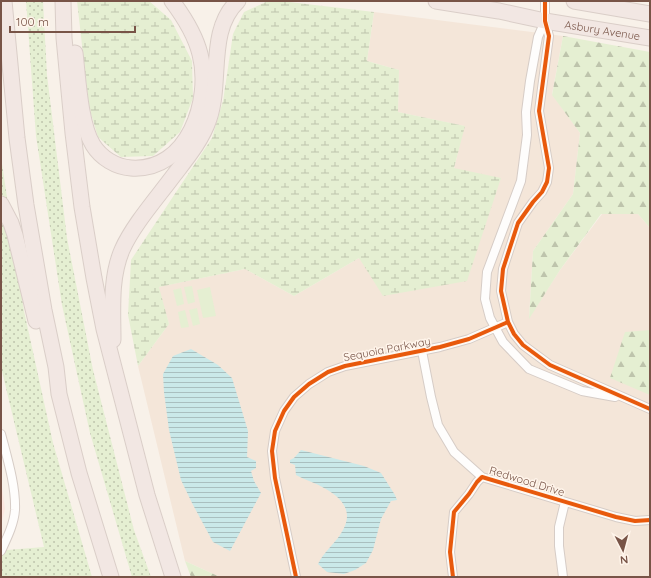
<svg xmlns="http://www.w3.org/2000/svg" width="651" height="578" font-family="Quicksand,sans-serif">
<style>
.residential{fill:#f4e6d9}
.commercial{fill:#fce7df}
.grass{fill:url(#grass-dots)}
.forest{fill:url(#forest-firs)}
.wetland{fill:url(#wetland-marsh)}
.park{fill:#e5efd2}
.water{fill:url(#water-rules)}
.lines{fill:none;stroke-linecap:round;stroke-linejoin:round}
.street-casing{stroke:#d6ccc6;stroke-width:10}
.highway-casing{stroke:#dacec8;stroke-width:17}
.street{stroke:#fefdfc;stroke-width:8}
.highway{stroke:#f2e7e3;stroke-width:15}
.cycleway-casing{stroke:#fff5eb;stroke-width:6}
.cycleway{stroke:#e8590c;stroke-width:4}
.labels{text-anchor:middle;dominant-baseline:central;stroke-width:3;stroke-linejoin:round;paint-order:stroke}
.street-label{font-size:11px;fill:#785447;stroke:#fff5eb}
</style>
<defs>
<pattern id="grass-dots" width="8" height="8" patternUnits="userSpaceOnUse"><rect width="8" height="8" fill="#e5efd2"/><path d="M2 2h.1M6 6h.1" fill="none" stroke="#bec4ac" stroke-width="1.8" stroke-linecap="round"/></pattern>
<pattern id="forest-firs" width="22" height="20" patternUnits="userSpaceOnUse"><rect width="22" height="20" fill="#e5efd2"/><path d="M5 1l3.5 6h-7zM16 11l3.5 6h-7z" fill="#bec4ac"/></pattern>
<pattern id="wetland-marsh" width="20" height="14" patternUnits="userSpaceOnUse"><rect width="20" height="14" fill="#e5efd2"/><path d="M1 5h8M5 5V1M11 12h8M15 12V8" fill="none" stroke="#bec4ac"/></pattern>
<pattern id="water-rules" width="6" height="5" patternUnits="userSpaceOnUse"><rect width="6" height="5" fill="#cae9e9"/><path d="M0 2.5h6" fill="none" stroke="#a9bfbf"/></pattern>
</defs>
<rect width="100%" height="100%" fill="#f8f1e9"/>
<!-- residential -->
<path class="residential" d="M374,12L563,36L552,94L580,133L573,194L533,251L529,318L560,270L602,214H638L650,228V577H220L185,561L138,366L169,324L158,287L245,269L294,296L359,258L454,169L464,126L398,112L399,70L367,61Z"/>
<!-- commercial -->
<path class="commercial" d="M1,480L5,509L1,525Z"/>
<!-- grass -->
<path class="grass" d="M26,1H43L47,75L67,238L93,370L134,530L151,577H132L90,433L62,305L36,136Z
M1,157L24,311L53,443L92,577H1V553L7,550L44,547L1,367Z"/>
<!-- forest -->
<path class="forest" d="M563,36L650,52V228L638,214H601L560,270L529,319L533,251L573,194L580,133L552,95Z
M650,330V395L610,378L625,332Z
M185,561L220,577H191Z"/>
<!-- wetland -->
<path class="wetland" d="M77,1H149L171,20L192,61L193,98L180,132L153,156L121,157L98,137L89,107Z
M268,1H281L374,12L367,61L399,70L398,112L465,126L454,168L501,178L467,281L383,296L359,258L294,296L245,269L159,287L169,324L138,366L128,315L131,260L212,138L223,101L233,34L244,12Z"/>
<!-- park -->
<path class="park" d="M192,286L195,302L188,304L184,287Z
M210,287L216,316L203,318L197,290Z
M181,288L184,304L177,306L173,290Z
M197,308L200,324L193,326L189,310Z
M185,310L189,327L181,328L178,312Z"/>
<!-- water -->
<path class="water" d="M191,349L218,365L232,378L248,431L247,457L256,461V468L251,471L254,481L261,493L230,551L213,542L192,503L181,480L169,430L164,392L163,374L173,356Z
M301,450L364,466L381,473L395,495L397,500L391,501L381,519L373,550L366,563L355,570L344,574L327,572L318,564C323,553 333,545 340,535C355,513 344,499 324,488C316,483 305,480 296,475L295,465L290,463V460L294,458Z"/>
<g class="lines">
<!-- street casing -->
<g class="street-casing">
<path id="street" d="M545,1V21L549,36L539,111L549,168L547,182L542,192L533,202L518,223L503,269L501,291L508,322L514,334L523,345L550,365L650,409
M545,21L538,37L530,81L526,112L527,135L521,181L487,272L485,299L490,318L503,342L529,369L582,391L615,397
M422,351L431,397L438,425L454,452L482,477
M1,434C7,457 16,486 15,510C14,524 7,538 1,551
M296,577L275,478L272,451L275,431L284,411L294,397L309,384L328,372L345,366L440,347L469,339L508,322
M453,577L450,552L454,512L469,494L477,482L482,477L616,517L635,521L650,520
M563,577L559,546V527L565,502"/>
</g>
<!-- highway casing -->
<g class="highway-casing">
<g id="highway">
<path d="M4,1L17,138L26,205L44,310L56,367L59,394L79,473L111,577"/>
<path d="M63,1L64,38L73,133L82,207L94,278L104,329L147,495L173,577"/>
<path id="s1" d="M436,1L499,11L545,21L650,38"/>
<path d="M574,1L650,14"/>
<path d="M75,53C78,78 80,124 93,145C101,158 116,167 131,168C188,172 212,100 200,54C195,34 184,17 172,1"/>
<path d="M1,204L11,223L15,235L36,321"/>
<path d="M113,340C113,310 110,278 122,250C133,225 157,198 174,175C187,158 202,140 209,119C222,81 207,30 238,1"/>
</g>
</g>
<!-- street -->
<use href="#street" class="street"/>
<!-- highway -->
<use href="#highway" class="highway"/>
<!-- cycleway casing -->
<g class="cycleway-casing">
<path id="cycleway" d="M545,1V21L549,36L539,111L549,168L547,182L542,192L533,202L518,223L503,269L501,291L508,322L514,334L523,345L550,365L650,409
M296,577L275,478L272,451L275,431L284,411L294,397L309,384L328,372L345,366L440,347L469,339L508,322
M453,577L450,552L454,512L469,494L477,482L482,477L616,517L635,521L650,520"/>
</g>
<!-- cycleway -->
<use href="#cycleway" class="cycleway"/>
</g>
<g class="labels">
<!-- street labels -->
<g class="street-label">
<text stroke="none"><textPath href="#s1" startOffset="169">Asbury Avenue</textPath></text>
<text transform="translate(387 349) rotate(-11)">Sequoia Parkway</text>
<text transform="translate(527 481) rotate(17)">Redwood Drive</text>
</g>
</g>
<!-- border -->
<rect width="651" height="578" fill="none" stroke="#785447" stroke-width="4"/>
<!-- north arrow -->
<g transform="translate(623 550) rotate(174)" stroke="#fff5eb" stroke-width="3" paint-order="stroke">
<path d="M0-3L7 15L0 10L-7 15Z" fill="#785447"/>
<text y="-6" font-size="11" font-weight="bold" text-anchor="middle" fill="#785447">N</text>
</g>
<!-- scale -->
<path d="M10 26v6h125v-6" fill="none" stroke="#785447" stroke-width="2"/>
<text x="16" y="26" font-size="12" fill="#785447" stroke="#fff5eb" stroke-width="3" paint-order="stroke">100 m</text>
</svg>
